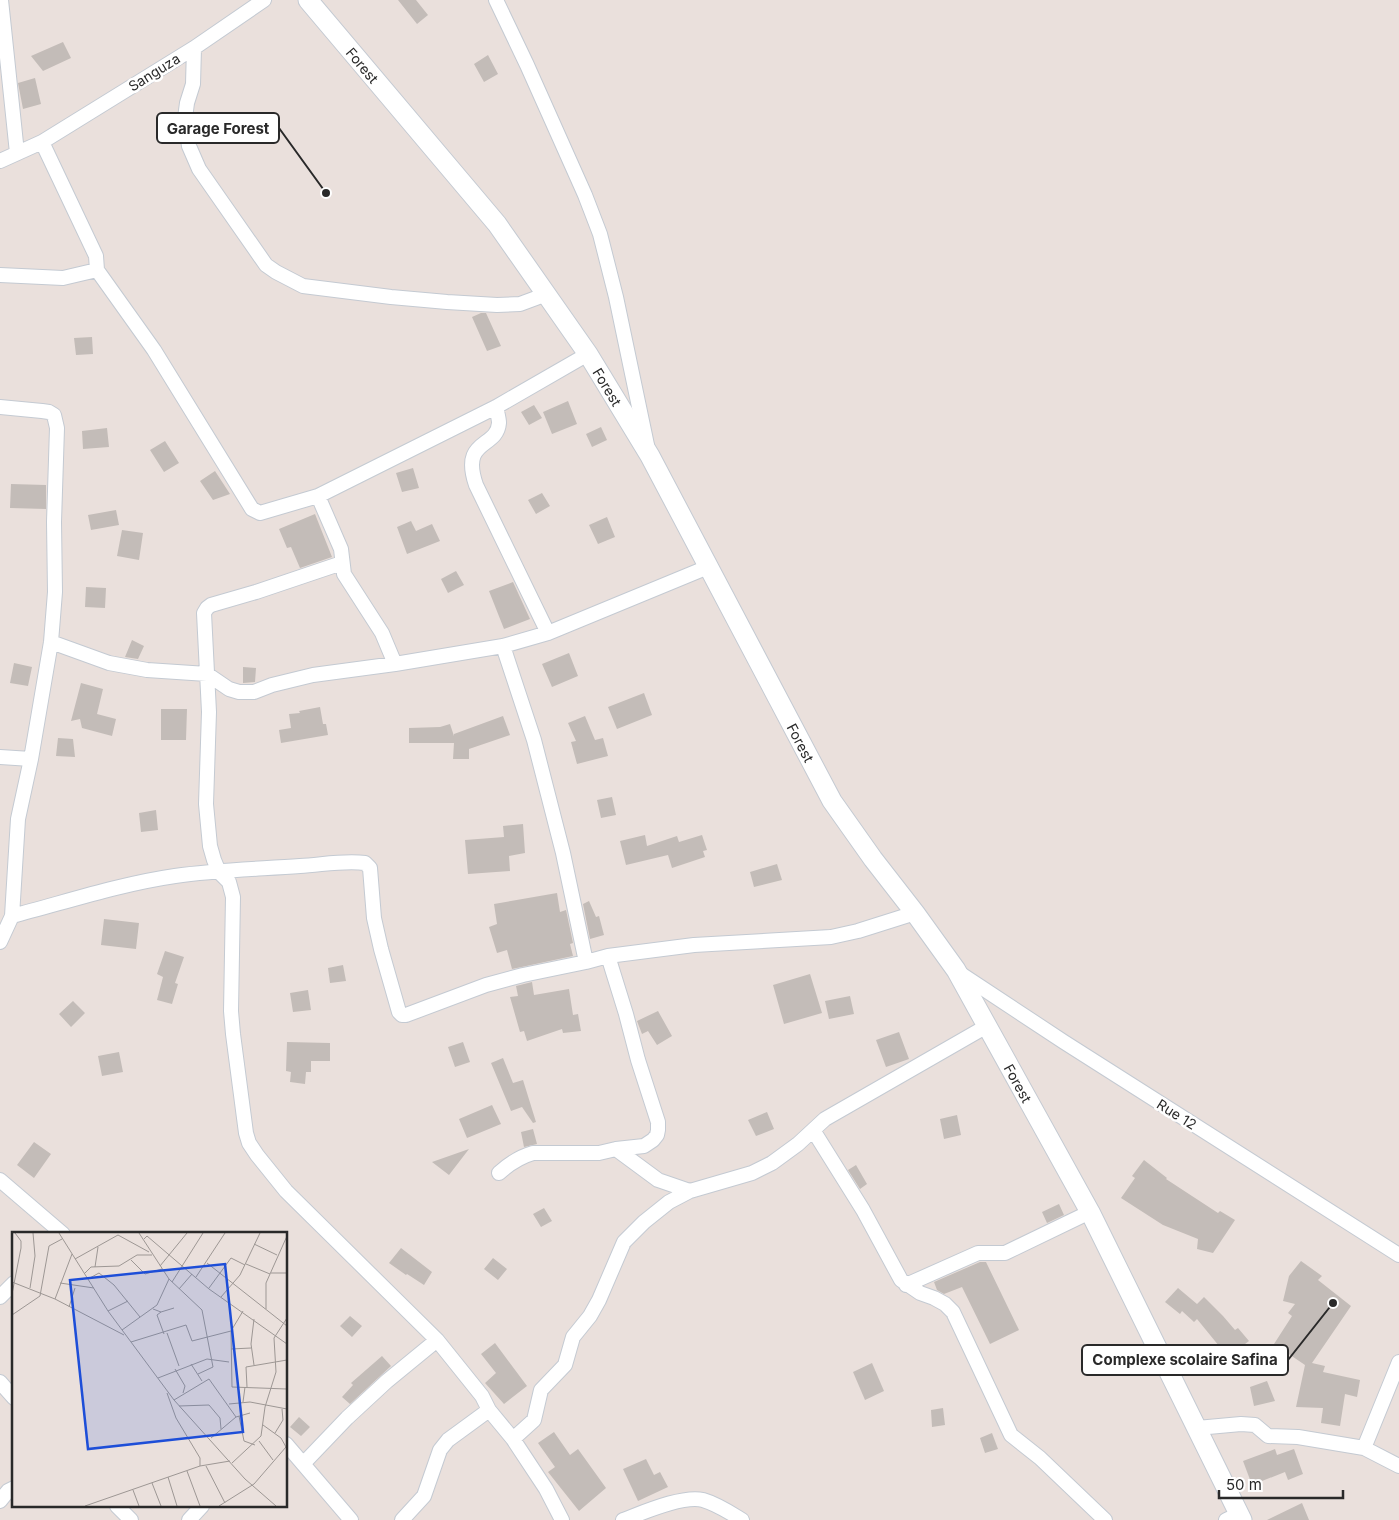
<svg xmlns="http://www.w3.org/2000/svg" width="1399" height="1520" font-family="Inter,sans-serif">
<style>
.building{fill:#c3bcb8}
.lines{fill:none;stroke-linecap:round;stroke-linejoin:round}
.street-casing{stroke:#c4cad2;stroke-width:16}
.secondary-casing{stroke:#c4cad2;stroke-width:21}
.street{stroke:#fff;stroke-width:14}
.secondary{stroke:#fff;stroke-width:19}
.labels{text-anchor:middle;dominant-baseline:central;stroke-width:5;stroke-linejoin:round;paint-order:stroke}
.street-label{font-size:14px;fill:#292929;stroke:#fff}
.inset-road{fill:none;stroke:#9d9794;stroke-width:1}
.view{fill:#1d4ed8;fill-opacity:0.15;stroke:#1d4ed8;stroke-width:2.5}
.inset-edge{fill:none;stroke:#292929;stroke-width:2.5}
.leader{fill:none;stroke:#292929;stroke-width:2}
.callout-dot{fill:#292929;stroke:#fff;stroke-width:2}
.callout{fill:#fff;stroke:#292929;stroke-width:2}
.callout-label{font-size:15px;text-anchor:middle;font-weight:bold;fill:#292929}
</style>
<rect width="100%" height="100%" fill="#eae0dc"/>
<!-- building -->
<path class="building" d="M398,0H416L428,15L417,24Z
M63,42L71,58L43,71L31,56Z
M488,55L498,74L484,82L474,64Z
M35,78L41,104L23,109L18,83Z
M481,313H486L501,346L487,351L472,317Z
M92,337L93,354L76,355L74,338Z
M568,401L577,424L552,434L543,412Z
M534,405L542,418L529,425L521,412Z
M601,427L607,440L592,447L586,434Z
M107,428L109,447L83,449L82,431Z
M165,441L179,463L164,472L150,450Z
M413,468L419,488L402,492L396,473Z
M215,471L230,494L213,500L200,481Z
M11,484L46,485V509L10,508Z
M542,493L550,506L536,514L528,500Z
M116,510L119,525L91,530L88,515Z
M315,514L332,557L300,568L291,547L287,548L279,529Z
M607,517L615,537L598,544L589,525Z
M411,521L416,531L432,524L440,541L407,554L397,527Z
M122,530L143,533L139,560L117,556Z
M456,571L464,585L448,593L441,579Z
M513,582L530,619L504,629L489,591Z
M86,587L106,588L105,608L85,607Z
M132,640L144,646L138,659L125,657Z
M569,653L578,676L552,687L542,664Z
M14,663L32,667L28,686L10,683Z
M243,667L256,668L255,682L243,683Z
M81,683L103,689L97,714L116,719L112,736L82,728L80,719L71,721Z
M644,693L652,715L617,729L608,707Z
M320,707L323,724H326L328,735L281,743L279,730L291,728L289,714L300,713L299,711Z
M161,709H187L186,740H161Z
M503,716L510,735L469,749V759H453L454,743H409V728L440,727L450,724L454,736V734Z
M585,716L595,740L603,738L608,756L577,764L571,742L576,741L568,723Z
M58,738L73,739L75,757L56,756Z
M612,797L616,815L601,818L597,800Z
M156,810L158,830L141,832L139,813Z
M523,824L525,853L509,856L510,871L468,874L465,840L504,837L503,826Z
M645,835L647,846L677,836L679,842L702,835L707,850L703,851L705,857L672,868L668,855L626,865L620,841Z
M777,864L782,880L754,887L750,872Z
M557,893L560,912L566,910L573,943L570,944L573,956L512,969L507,950L497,953L489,927L497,924L494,904Z
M589,901L596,917L599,916L604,935L590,939L583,904Z
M104,919L139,923L136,949L101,945Z
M165,951L184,957L175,983L178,984L172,1004L157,1000L163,977L157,974Z
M343,965L346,981L330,983L328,968Z
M810,974L822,1013L784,1024L773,985Z
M532,982L534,995L569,989L573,1015L578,1014L581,1031L563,1033L562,1029L527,1041L524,1031L520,1032L510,997L518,996L516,986Z
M308,990L311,1010L293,1012L290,993Z
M850,996L854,1014L829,1019L825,1001Z
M73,1001L85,1013L71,1027L59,1014Z
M658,1011L672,1036L657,1045L648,1031L642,1034L637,1021Z
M899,1032L909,1059L886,1067L876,1040Z
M287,1042L330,1043V1061H311V1072H306L305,1084L290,1082L291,1072L286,1071Z
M463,1042L470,1062L455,1067L448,1047Z
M119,1052L123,1072L102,1076L98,1056Z
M503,1058L513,1083L523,1080L536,1122L533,1123L522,1107L511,1111L491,1063Z
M492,1105L501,1124L467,1138L459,1119Z
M767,1112L774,1129L756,1136L748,1120Z
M957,1115L961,1135L944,1139L940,1119Z
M533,1129L537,1144L524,1147L521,1132Z
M34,1142L51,1154L34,1178L17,1165Z
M469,1149L449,1175L432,1162Z
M1144,1160L1167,1178L1166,1179L1218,1213L1220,1211L1235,1220L1213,1253L1197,1249L1198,1239L1163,1225L1121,1198L1135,1178L1132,1176Z
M856,1165L867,1184L860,1189L848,1170Z
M1059,1204L1064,1215L1047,1223L1042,1212Z
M544,1208L552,1221L541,1227L533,1214Z
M401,1248L432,1272L424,1285L407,1274L406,1275L389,1263Z
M493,1258L507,1269L498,1280L484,1269Z
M1301,1261L1322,1276L1318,1280L1351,1306L1312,1363L1325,1366L1323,1372L1360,1380L1357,1397L1345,1394L1340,1426L1321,1423L1323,1408L1296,1407L1305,1365L1274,1344L1292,1316L1288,1313L1295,1304L1283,1301L1289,1276Z
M980,1262H986L1019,1330L990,1344L962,1287L944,1294L937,1290L934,1282Z
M1178,1288L1197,1304L1204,1297L1223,1316L1235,1330L1238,1328L1249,1341L1228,1357L1197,1319L1194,1322L1182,1311L1180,1314L1165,1302Z
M350,1316L362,1326L352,1337L340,1326Z
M495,1343L527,1386L504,1404L485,1383L496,1373L481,1354Z
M382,1356L391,1366L350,1404L342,1397L353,1385L351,1383Z
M872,1363L884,1391L865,1400L853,1372Z
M1267,1381L1275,1401L1254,1406L1250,1387Z
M943,1408L945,1425L932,1427L931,1410Z
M299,1417L310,1427L301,1436L290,1427Z
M554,1432L570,1455L578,1449L606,1488L579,1511L548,1472L555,1467L538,1443Z
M992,1433L998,1449L985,1453L980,1438Z
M1275,1449L1277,1455L1294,1449L1303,1474L1288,1480L1285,1472L1252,1485L1243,1461Z
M646,1459L654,1475L660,1472L668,1487L638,1501L623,1469Z
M1302,1503L1309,1520H1267Z"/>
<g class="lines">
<!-- street casing -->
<g class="street-casing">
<path id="street" d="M1,0L17,153
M496,0L527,65L585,195L600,234L616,297L647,445
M194,48L193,84L187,103L185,118L189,146L199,169L266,265L276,272L303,286L391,297L447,302L497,305L520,304L547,294
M42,142L96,256L97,270L154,350L252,509L260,513L318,496L496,407L588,354
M0,161L42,142L194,48L264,0
M0,275L63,278L97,270
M0,407L42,411L49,412L54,415L57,428L54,522L55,592L51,642L31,759L18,819L12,916L0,942
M496,407C497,412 499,418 499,423C497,449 460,438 476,485L548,633
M318,496L341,549L344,574L382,633L395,664
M342,563L256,592L211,605L207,608L204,613L209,712L206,804L210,846L214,860L219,872L229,882L233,897L231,1011L233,1034L246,1133L249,1143L257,1155L286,1191L437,1340L482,1396L489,1410L513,1439L546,1489L562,1520
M51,642L109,663L147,670L207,674L229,689L239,692H254L272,685L313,675L395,664L503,646L548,633L708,567
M503,646L534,740L563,853L586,962
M0,757L31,759
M12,916C66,902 120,884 175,876C216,870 259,869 300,866C321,865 344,860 365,863L370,868L374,918L381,949L399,1012L402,1015H406L486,985L523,975L586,962L608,956L694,945L831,937L858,931L915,913
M958,972L1064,1042L1399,1255
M813,1130L863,1210L901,1280L920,1293L934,1298L945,1304L953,1312L1011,1435L1040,1458L1105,1520
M616,1149L658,1180L690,1191
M499,1173C510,1163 519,1157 533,1153H599L616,1149L644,1146L653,1140L657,1135L658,1130V1122L638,1060L626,1014L608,956
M0,1180L63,1234
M906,1285L978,1253H1005L1090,1212
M0,1297L14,1283
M0,1382L14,1398
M1197,1428L1241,1424L1255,1425L1268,1436L1298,1437L1364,1448L1399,1466
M513,1439L534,1420L541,1390L565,1365L573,1337L590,1316L599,1300L624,1242L644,1222L669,1202L690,1191L752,1173L772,1163L798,1144L825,1119L987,1026
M286,1444L351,1520
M1364,1448L1399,1362
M303,1464L347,1418L387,1381L437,1340
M0,1501L8,1491L14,1488
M117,1506L131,1520
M189,1520L202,1506
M402,1520L424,1496L440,1450L448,1440L489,1410
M623,1520C642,1513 683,1495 703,1500C717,1504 729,1512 742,1520
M1226,1520L1239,1514"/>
</g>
<!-- secondary casing -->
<g class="secondary-casing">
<g id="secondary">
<path id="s1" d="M308,0L497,224L588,354L650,456L832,801L873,859L915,913L956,970L1090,1212L1242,1520"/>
</g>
</g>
<!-- street -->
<use href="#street" class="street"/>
<!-- secondary -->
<use href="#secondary" class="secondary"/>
</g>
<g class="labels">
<!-- street labels -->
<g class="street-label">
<text stroke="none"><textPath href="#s1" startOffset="85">Forest</textPath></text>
<text transform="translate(154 72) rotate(-32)">Sanguza</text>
<text stroke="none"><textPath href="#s1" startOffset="490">Forest</textPath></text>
<text stroke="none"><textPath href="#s1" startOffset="895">Forest</textPath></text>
<text stroke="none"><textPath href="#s1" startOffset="1300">Forest</textPath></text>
<text transform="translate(1177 1114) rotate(32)">Rue 12</text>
</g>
</g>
<!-- overview -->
<g transform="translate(12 1232)">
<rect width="275" height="275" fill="#eae0dc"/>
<path class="inset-road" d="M47,1L96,79L162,168L233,247L264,274M127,1L157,47L190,78L201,135L186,142M132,7L135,4L197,57L275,112M242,12L265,23M63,27L106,3L137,20M119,28L133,42L150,37M195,31L275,94M234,32L258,42M148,34L175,1M83,35L86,15M259,41H275M72,42L79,35L107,34L125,23H140M184,45L213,1M76,47L87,41L102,53L128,85M0,50L43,67L112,103M160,50L191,1M48,51L82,56M18,56L23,24L21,1M197,56L219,26L233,33M167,57L180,42M0,62L9,16V9L3,1M209,65L228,43L248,1M43,67L60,22M57,75L63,56M141,77L149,80L162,76M254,77V51L275,4M96,79L116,69M231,79L219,99L220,155L275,157M149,80L145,83L152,102M0,83L28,64L37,14L50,7M110,98L145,73L157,47M155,101L167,134M119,110L174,93L180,109L219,99M219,117L239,116M179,132L190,149M242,133L239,112L242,87M163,137L173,154L171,161M146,146L195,127L217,130M235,155L234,135L275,128M162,168L197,147L224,185M231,170L233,155M217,172L238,170L275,177M167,174L197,173L208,186L209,197M227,184L232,209L243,213M251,193L269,206L274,215M263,201L271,188L270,177M199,206L224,185L238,181M247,209L261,228M220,231L249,204L253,175L264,140L262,106L275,86M188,234L218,229M194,234L213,271M175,239L188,274M156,245L165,274M140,251L149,274M121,258L127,274M73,274L188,234V226L164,186L155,161M207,274L242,252L274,215"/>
<path class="view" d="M213,32L231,200L76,217L58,48Z"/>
<rect width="275" height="275" class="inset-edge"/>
</g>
<!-- callouts -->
<path class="leader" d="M326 193L279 128M1333 1303L1288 1360"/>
<g class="callout-dot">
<circle cx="326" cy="193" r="5"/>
<circle cx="1333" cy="1303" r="5"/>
</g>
<g class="callout">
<rect x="157" y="113" width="122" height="30" rx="5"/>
<rect x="1082" y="1345" width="206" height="30" rx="5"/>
</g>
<g class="callout-label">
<text x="218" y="134">Garage Forest</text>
<text x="1185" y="1365">Complexe scolaire Safina</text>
</g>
<!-- scale -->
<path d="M1219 1490v8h124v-8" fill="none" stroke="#292929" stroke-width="2.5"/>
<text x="1226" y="1490" font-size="15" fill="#292929" stroke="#ffffff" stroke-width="4" paint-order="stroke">50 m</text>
</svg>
